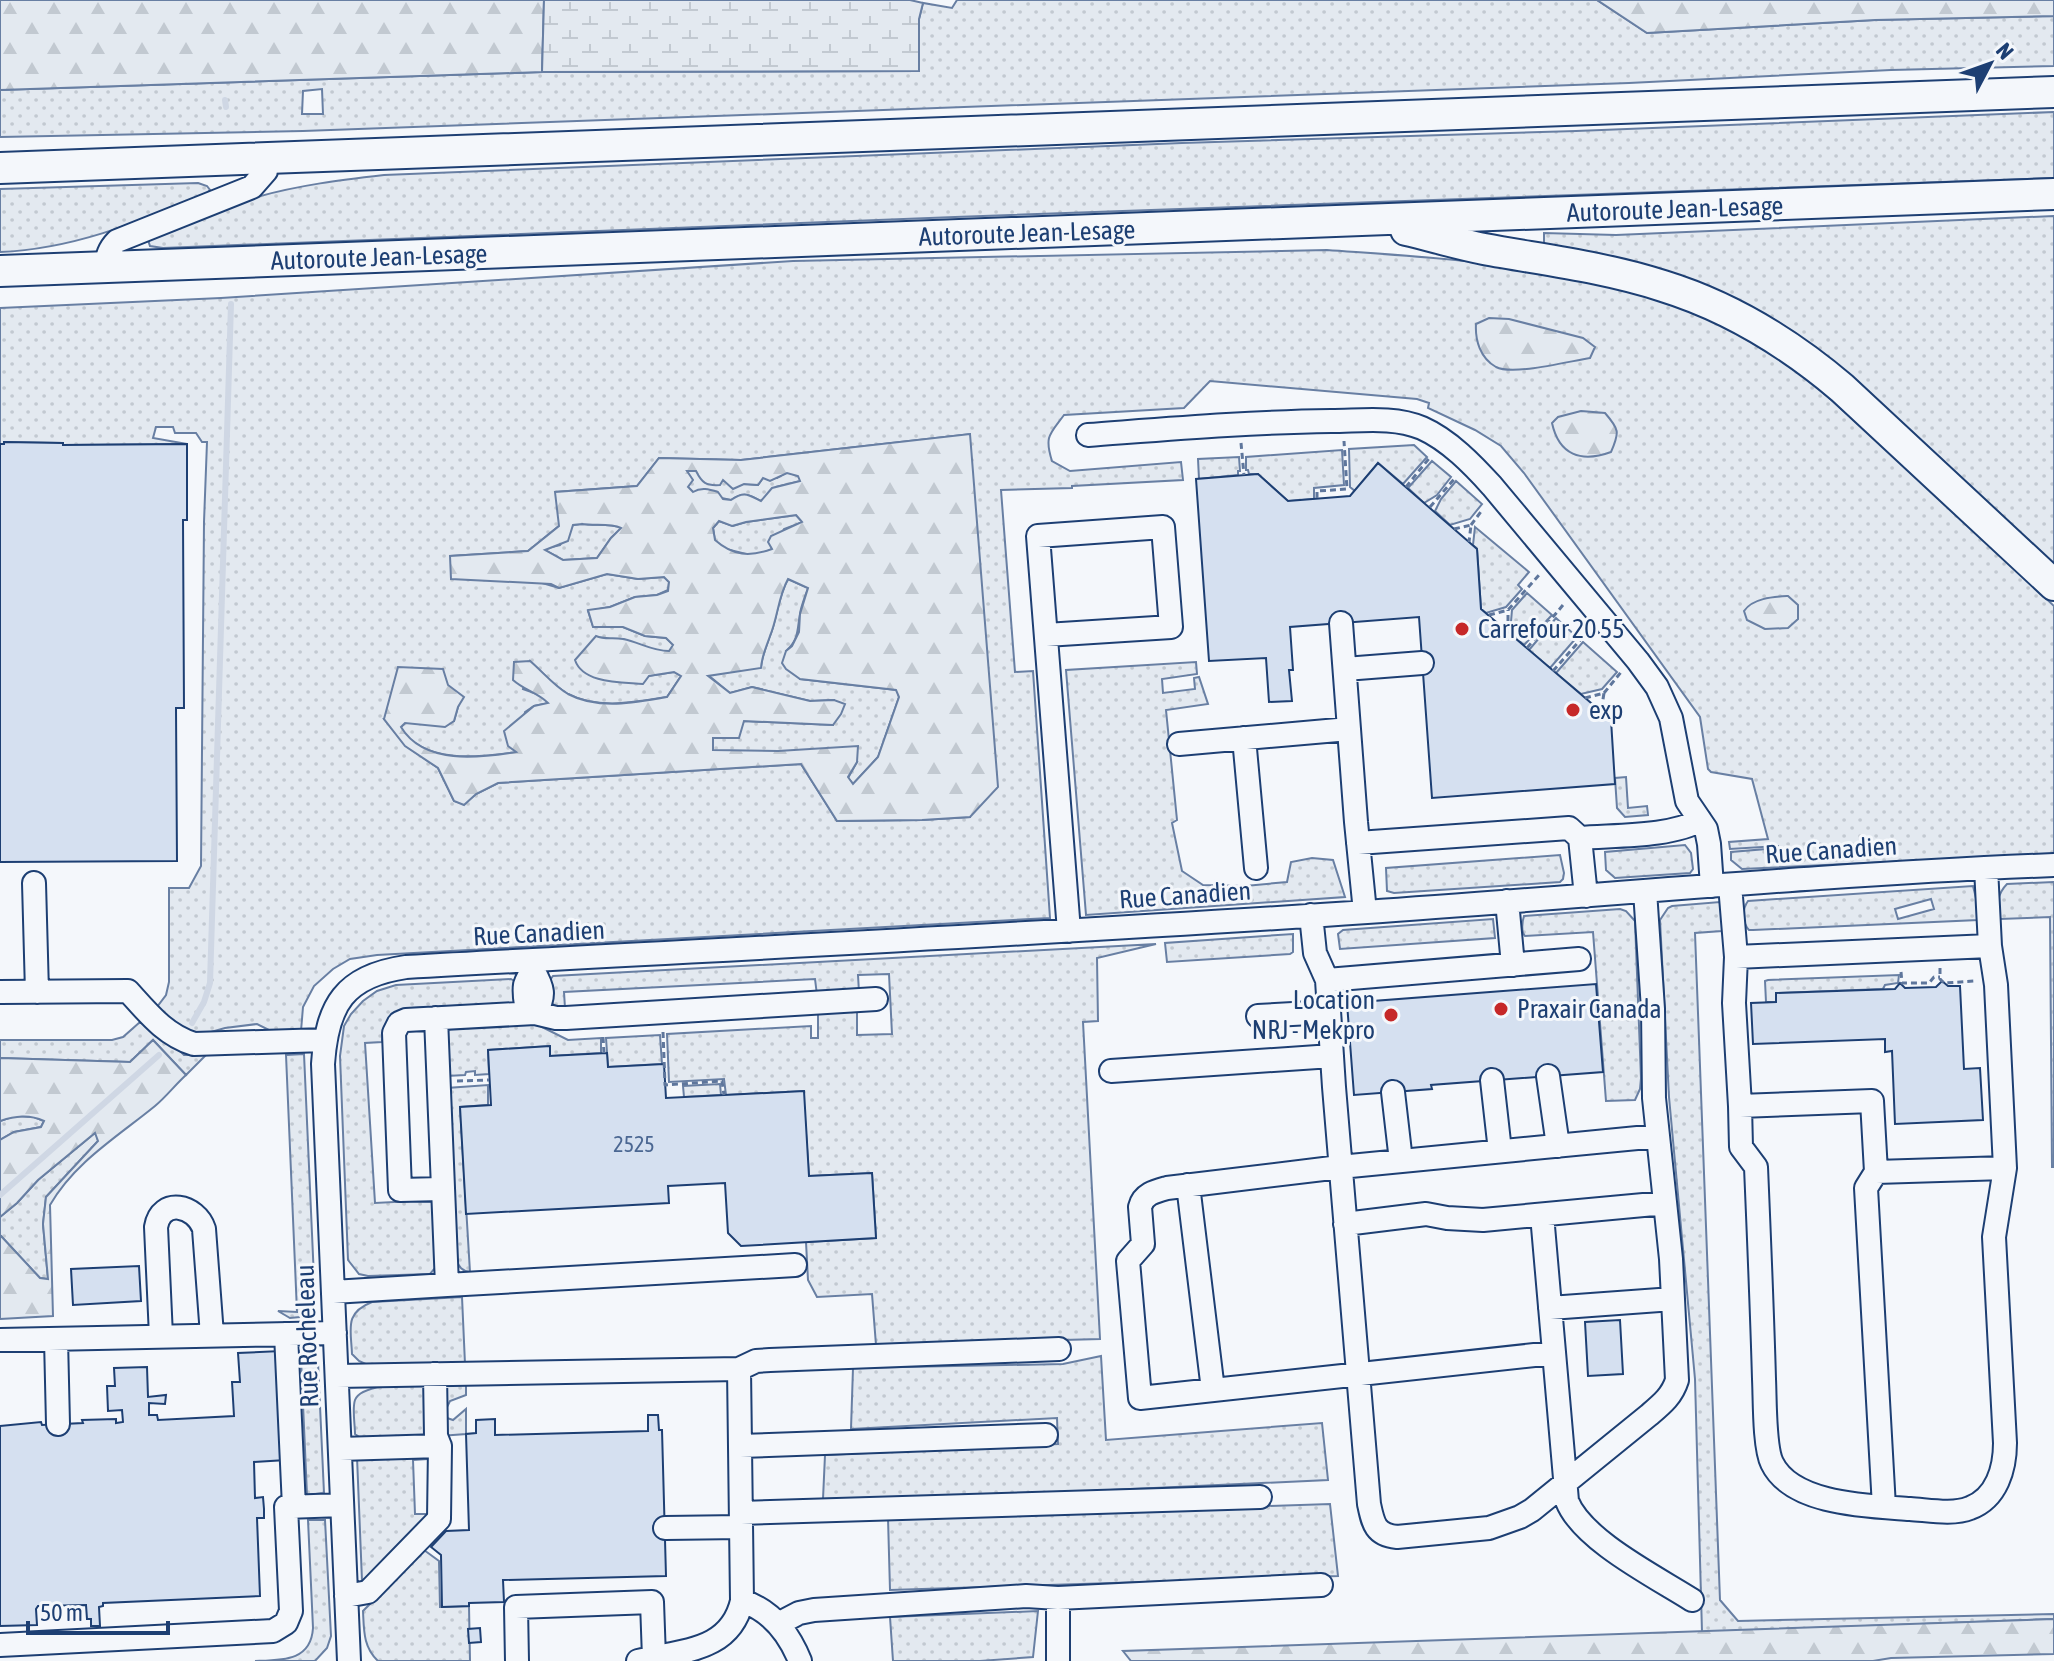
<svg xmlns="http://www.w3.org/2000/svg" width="2054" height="1661" font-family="'Asap Condensed',sans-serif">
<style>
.grass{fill:url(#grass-dots);stroke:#687fa3;stroke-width:2;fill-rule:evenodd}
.forest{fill:url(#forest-firs);stroke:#687fa3;stroke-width:2;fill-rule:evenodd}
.wetland{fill:url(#wetland-marsh);stroke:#687fa3;stroke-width:2}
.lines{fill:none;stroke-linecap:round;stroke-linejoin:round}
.stream{stroke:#cfd7e4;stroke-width:6}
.building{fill:#d5e0f0;stroke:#1d3f73;stroke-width:2}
.minor-casing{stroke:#1d3f73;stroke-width:26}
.highway-casing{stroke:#1d3f73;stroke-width:34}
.path{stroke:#5e769c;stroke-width:3;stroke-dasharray:6 4;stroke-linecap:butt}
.minor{stroke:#f4f7fb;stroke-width:22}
.highway{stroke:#f4f7fb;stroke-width:30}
.poi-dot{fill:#c62828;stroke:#f4f7fb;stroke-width:3}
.labels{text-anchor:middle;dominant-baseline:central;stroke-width:6;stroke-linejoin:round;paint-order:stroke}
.number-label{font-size:22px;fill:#4b6792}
.street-label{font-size:26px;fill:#1d3f73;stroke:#f4f7fb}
.poi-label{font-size:26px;fill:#1d3f73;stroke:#f4f7fb;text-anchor:start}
</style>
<defs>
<pattern id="grass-dots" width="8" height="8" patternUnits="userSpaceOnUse" patternTransform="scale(2)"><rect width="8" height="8" fill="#e3e9f0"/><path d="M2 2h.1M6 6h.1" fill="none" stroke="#c2c9d1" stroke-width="1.8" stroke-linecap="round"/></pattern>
<pattern id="forest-firs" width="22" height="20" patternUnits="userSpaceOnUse" patternTransform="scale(2)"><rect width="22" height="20" fill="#e3e9f0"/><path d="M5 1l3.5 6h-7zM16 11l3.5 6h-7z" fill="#c2c9d1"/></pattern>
<pattern id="wetland-marsh" width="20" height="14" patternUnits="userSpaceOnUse" patternTransform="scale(2)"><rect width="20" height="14" fill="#e3e9f0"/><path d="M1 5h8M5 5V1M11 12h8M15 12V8" fill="none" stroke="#c2c9d1"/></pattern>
</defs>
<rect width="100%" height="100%" fill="#f4f7fb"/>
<!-- grass -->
<path class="grass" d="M957,0H1597L1647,33L1875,20L2054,16V66L1891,70L1629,83L303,131L0,137V90L542,72L919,71V19L923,3L952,8ZM322,89L323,114H302L303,91Z
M2054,112V178L955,217L163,248L150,246L148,240C184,224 220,208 257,197C299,185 341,180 384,175L1182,143L1576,131Z
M198,183L207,186L210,190L206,194C138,222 74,249 0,252V189Z
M2054,216V569L1842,371L1544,246V233L1616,235Z
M1327,250C1464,260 1609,266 1733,331C1744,337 1755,342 1765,348C1803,372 1835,404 1868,433C1931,490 1992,548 2054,606V854L1742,869L1731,860V852L1778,848V846L1730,849L1729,842L1768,839L1752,779L1711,772L1708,769L1700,717L1524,473L1501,446L1475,430L1428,408L1429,403L1417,399L1210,381L1184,408L1064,415C1050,434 1044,436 1052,461L1070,471L1181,462L1183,480L1072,486V488L1001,490L1015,672L1033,671L1050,918L377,955L350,959L333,969L314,986L303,1007L301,1031L279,1035L257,1024L225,1028L197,1036L154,1011L166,995L169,982V888H189L201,866L204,522L207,442H202L196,433H175L173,427H156L153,438L187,444L63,445L62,443L4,442V444H0V308L221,298L793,261ZM970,434V817L922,820L837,821L801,764L498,783L476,794L464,804L454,801L438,768L406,746L384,719L458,707L454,721L405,723L400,728C426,765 478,757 518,752L525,712L534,706L549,703L540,695L523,689L530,661C542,672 554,686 568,694C598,710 635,702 667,697L681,676L674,672L648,676L604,639H623L656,651L669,652L674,645L666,638L645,636L623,627L593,626L588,611L610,607L635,597L657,595L668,590L669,582L664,577L638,579L607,574L559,588L450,556L528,551L560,525L556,492L637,486L659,458L741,460Z
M1414,445L1427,457L1403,484L1378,463L1355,491L1350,487L1349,449Z
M1342,450L1344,485L1314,488V499L1288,501L1258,474H1249L1248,470H1246V457Z
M1239,457L1240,471H1238V475L1199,479L1198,459Z
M1432,461L1451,477L1437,495L1424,503L1408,488Z
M686,471H696L744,484L758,485L763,478H777L787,472L798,476L801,481L776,487L761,501C749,494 743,492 731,500L693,492L688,487Z
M1456,481L1482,504L1470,519L1450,525L1435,511L1441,499Z
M796,515L803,522L784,529L773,549L754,556L726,549L715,541L713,528L719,521L733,526L746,522Z
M582,524C595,526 609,523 622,528L611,538L597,558L563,560L543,549L560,545L573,525Z
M1475,527L1529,572L1518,585L1522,589L1506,607L1486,613L1481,609L1477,549L1473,545Z
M788,579L808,588C805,597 801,606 800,614C797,630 799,640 786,651L800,679L897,690L899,697L878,757L853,784L848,778L857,762L778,751H713L712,738L743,721L833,725L834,700L810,701L752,687L730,693L708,675L761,667C762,655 766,648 770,636C778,616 777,600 788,579Z
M1527,593L1552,615L1524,645L1510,633L1512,610Z
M1556,618L1577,637L1550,668L1529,650Z
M1583,642L1617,672L1602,689L1581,694L1556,673Z
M1196,662L1197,674L1162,679L1163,693L1195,689L1194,678L1199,677L1208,704L1166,710L1177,820L1172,823L1182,871L1203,885L1245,886L1287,882L1291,862L1312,858L1333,860L1345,897L1086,915L1066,670Z
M1626,777L1628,808L1647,806L1648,815L1625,817L1617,808L1615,778Z
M1685,845L1691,853L1693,869L1690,873L1615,878L1606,870L1605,852Z
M1560,855L1564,873L1563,879L1560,882L1394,893L1387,891L1386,868Z
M2054,882V1167H2052L2050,917L2000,919C1994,908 1998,893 2007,884Z
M1973,886L1979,910L1978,920L1753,930H1749C1742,923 1742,909 1748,901ZM1931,899L1934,909L1898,919L1895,909Z
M1720,902C1723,911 1725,923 1722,931L1695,933L1720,1600L1738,1621L2054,1614V1619L1702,1632L1695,1379L1669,1097L1660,920L1668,908L1672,906Z
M1620,909L1626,911L1635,921L1641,1078L1640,1089L1635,1100L1606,1101L1593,932L1525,936C1521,932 1522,922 1524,916Z
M1493,919L1495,938L1340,949L1338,934L1343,930Z
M1293,934V952L1290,954L1167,962L1165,943Z
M1156,944L1097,958L1098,1021L1083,1022L1100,1339L876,1345L872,1294L817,1297L808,1280L806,1242L876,1238L872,1173L809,1176L803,1091L726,1095L724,1079L669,1082L667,1034L811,1026V1038H818V1012L857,1010V1035L892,1034L889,974L858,975L859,992L817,995L815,979L564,992L565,1008H559L548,1001L547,984L553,976Z
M1899,975L1898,983L1885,985L1883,989L1776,993V1002H1766L1765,981L1768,980Z
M511,979L516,982L519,1001L513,1003L411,1008C391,1014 384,1021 382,1042L365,1043L375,1203L433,1200L437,1260L435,1268L430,1274L368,1276L359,1274L348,1260L340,1056L344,1026L351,1014L363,1001L377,991L396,985Z
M140,1022L174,1045L184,1055H206L186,1075L153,1040L130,1062L0,1058V1040H112L123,1037Z
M532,1022L568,1040L601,1038V1053L550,1056L549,1046L488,1050L489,1074L475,1075V1071L466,1072L465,1075L447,1076V1032L451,1028Z
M660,1035L662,1064L608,1067L606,1038Z
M304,1054L315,1301L300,1317L290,1318L278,1311L297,1312L286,1055Z
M720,1084L721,1095L684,1097L683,1086Z
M488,1085V1105L460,1107L470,1272C462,1271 459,1267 456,1260L447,1088Z
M15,1116L34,1117L44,1121L41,1127L14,1132L0,1140V1121Z
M96,1132L98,1141L46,1197L43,1224L48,1279L40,1278L0,1235V1217L17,1203L38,1180Z
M462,1297L465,1364L370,1366L359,1361L352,1354C351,1329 344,1313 372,1302Z
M307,1355L311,1356L318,1362L324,1493L307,1495L301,1359Z
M1101,1356L1106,1440L1322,1423L1328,1480L1046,1493L823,1499L825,1455L1058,1444L1057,1418L851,1429L853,1368L1063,1364Z
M466,1382V1395L450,1401L445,1411L447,1418L453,1420L466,1409V1434L440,1436V1383Z
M430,1383L432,1436L362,1439L355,1434C355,1424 352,1409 355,1400C361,1383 413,1384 430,1383Z
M427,1455V1459L413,1460L415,1514H428V1517L368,1579L362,1581L357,1457Z
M1330,1504L1338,1576L890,1590L888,1518Z
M308,1520H325L331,1636L327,1648L315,1661H255C283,1660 311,1661 313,1628Z
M424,1550L439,1561L440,1607L469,1606L470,1661H378C363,1647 364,1630 363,1611Z
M1038,1611L1033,1657L980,1661H893L890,1617Z"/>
<!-- forest -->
<path class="forest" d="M0,0H544L542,72L0,90Z
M1597,0H2054V16L1875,20L1647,33Z
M1489,318L1509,319L1583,338L1595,347L1590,358C1570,361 1513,376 1496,367C1480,358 1475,340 1476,324Z
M1581,411L1605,413C1619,429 1620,432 1611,452C1581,463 1559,455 1552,423L1558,417Z
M970,434L998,787L970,817L922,820L837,821L801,764L498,783L476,794L464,805L454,801L438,768L405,746L384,719L398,667L443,669L448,685L464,697L458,707L454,721L445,727L405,723L401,727C424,765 479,758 516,752L508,746L504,731L534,706L548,703C538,693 524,690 513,680L514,662L530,661C542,671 554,686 568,694C598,710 635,703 667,697L681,676L674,672L649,676L643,684C622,682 583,684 575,660L596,636C605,640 613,637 623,639C639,642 652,651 669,651L673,645L666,638L645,636L623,627H593L588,610L610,607L635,597L657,595L668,591L669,582L664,577L638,579L607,574L559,588L551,584L451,579L450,556L528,551L559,526L555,492L637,486L659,458L741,460ZM687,471H696C702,483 706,486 720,485L723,480L733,489L744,484L758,485L763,478L770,481L787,473L798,476L800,481L772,488L761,501C747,494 744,491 731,500L723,499L718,492C709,489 701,487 693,492L688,487L693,480ZM796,515L802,522L771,536L768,542L772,549C750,557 733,556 715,540L713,528L719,521L732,526L746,522ZM582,524C595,526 610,523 621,528L611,538L597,558L563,560L545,550L568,541L573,525ZM788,579L808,588L800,614L799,632L792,646L786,651L782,663L786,669L800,679L896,690L899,697L878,757L853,784L848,777L857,762L858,746L778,751L713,750V738H739L744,721L833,725L841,714L845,704L834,700L810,701L752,687L730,693L708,676L761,668C762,655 766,648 770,636C778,617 778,597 788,579Z
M1788,596L1798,605V619L1788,628L1765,629L1747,620L1744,611C1753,598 1773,597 1788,596Z
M153,1040L186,1075C175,1085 166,1097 155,1106C117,1137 75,1162 50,1205L53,1316L0,1319V1235L40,1278L48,1279L43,1224L46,1197L98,1141L95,1133L38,1180L17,1203L0,1217V1140L14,1132L41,1127L44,1121C29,1114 15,1116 0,1121V1058L130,1062Z
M2054,1619V1654L1891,1658L1873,1661H1131L1123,1651Z"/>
<!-- wetland -->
<path class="wetland" d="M544,0H910L923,3L919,19V71L542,72Z"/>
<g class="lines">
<!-- stream -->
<path class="stream" d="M225,100L226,107
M192,1023L204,1002L210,983L231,304
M0,1195L159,1055"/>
</g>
<!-- building -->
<path class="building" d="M4,442L63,443V445L187,444V520H183L184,708H176L177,861L0,862V444H4Z
M1378,463L1477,549L1481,609L1611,720L1615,784L1432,798L1419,617L1290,627L1293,670H1289L1292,701L1269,702L1266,658L1209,661L1196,479L1258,474L1288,501L1350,496Z
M1942,981L1948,986H1960L1964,1069L1980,1068L1983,1120L1895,1124L1892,1051L1885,1052V1039L1753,1044L1751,1003L1776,1002V993L1895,989L1900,983L1905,988L1936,987Z
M1596,984L1603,1072L1431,1085L1432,1089L1354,1095L1347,1003Z
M550,1046V1056L607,1053L608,1067L664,1064L666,1098L804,1091L809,1176L872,1173L876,1238L741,1246L728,1233L725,1183L668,1186L669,1203L466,1214L460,1107L491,1105L488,1050Z
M139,1266L141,1301L73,1305L71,1269Z
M1620,1320L1623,1374L1588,1376L1585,1322Z
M281,1351L286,1460L254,1462L255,1498L263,1497L264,1509V1518H257L260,1596L103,1603V1606L99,1607L100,1626H91V1619H87L86,1605L38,1606L36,1609L37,1625L0,1626V1426L41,1422L42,1425L83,1423L82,1420L116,1419V1423L123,1422L122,1410L108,1411L107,1386H115L114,1368L147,1367L148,1397L166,1395L165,1404L149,1403V1415H157L158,1420L234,1416L232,1382H240L238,1353Z
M648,1415H658L659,1430H662L666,1576L503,1580L504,1602L469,1603V1606L442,1607L441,1555L431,1547L446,1531L469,1530L466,1434L476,1433V1420L495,1419V1435L648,1431Z
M480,1628L481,1642L469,1643L468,1629Z"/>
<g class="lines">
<!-- minor casing -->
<g class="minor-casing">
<path id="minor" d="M106,267C107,256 109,249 117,241L252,187L266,171V158
M1088,435C1169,429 1250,422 1331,421C1360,421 1394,416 1422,428C1449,440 1473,465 1492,486L1638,661L1657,687L1671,718L1687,801L1706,829L1709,844L1712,886
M1341,623L1356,822L1365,912
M1046,635L1171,627L1163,527L1038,536L1069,931
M1345,669L1422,663
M1244,738L1256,868
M1179,744L1349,729
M1358,843L1569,828L1580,838
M34,883L37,992
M1730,885L1736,957L1990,946L1986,868
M1586,896L1580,838C1614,835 1672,837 1700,820
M1507,901L1513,965
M1311,915L1315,953L1327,980L1334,1087L1369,1504C1373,1523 1375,1535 1397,1537L1489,1528L1520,1517L1532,1510L1649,1415C1662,1404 1672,1396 1677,1380L1671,1259L1654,1098L1653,1009L1645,891
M1736,957L1734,1003L1740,1106L1872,1101L1876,1172L2005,1168
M533,970C543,987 546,996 535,1013L526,1005C525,999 524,991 525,985C528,975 533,973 533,961
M1327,980L1579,959
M0,992L128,991C148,1013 165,1035 194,1044L325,1040
M1258,1016L1329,1012
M1111,1071L1332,1056
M1548,1076L1558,1146
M1492,1080L1500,1151
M1393,1092L1401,1161
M1740,1106L1741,1147L1756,1167C1759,1237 1762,1308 1764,1379C1765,1398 1764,1447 1772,1463C1792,1505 1870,1506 1910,1509C1928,1510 1953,1515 1970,1508C1997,1498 2005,1468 2005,1443L1994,1237L2005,1168L1996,985L1990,946
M1876,1172L1866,1188L1884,1507
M1188,1185L1213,1390
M442,1189L400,1190L394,1033L399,1023L406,1020L535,1013L556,1018H566L876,999
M1542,1215L1567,1501C1582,1540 1656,1577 1692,1600
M1345,1224L1426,1214L1447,1218L1483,1220L1665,1203
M447,1285L795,1265
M333,1292L447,1285L436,1018
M1550,1308L1673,1299
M286,1334L294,1507
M161,1336L156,1227C161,1197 196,1205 204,1229L212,1335
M56,1339L58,1424
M0,1340L335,1333
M1553,1353L1140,1398L1128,1261L1143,1244L1140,1207C1143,1194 1156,1191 1167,1188L1340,1167L1658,1136
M435,1374L436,1436L440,1446
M337,1376L739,1369L756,1361L770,1360L1059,1349
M740,1446L1046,1435
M340,1449L440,1446L439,1519L368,1592L346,1596
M741,1513L1260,1497
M665,1528L741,1527
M742,1601C771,1610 789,1634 800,1661
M778,1624L799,1613L814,1610L1026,1596L1058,1598L1321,1585
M0,1645L273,1631L286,1623L291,1611L286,1507L342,1505
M349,1661L323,1064C327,1005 344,976 406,967C727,949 1047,934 1367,912C1596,896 1825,874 2054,865
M517,1661L516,1607L652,1602L654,1658
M638,1661C680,1650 730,1653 742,1601L739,1369
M1058,1661V1598"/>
</g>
<!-- highway casing -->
<g class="highway-casing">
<path id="highway" d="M0,168L2054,92
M1406,230C1432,236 1458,244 1484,249C1544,260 1605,267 1663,286C1731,307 1789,343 1842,388L2054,585
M0,271L2054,194"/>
</g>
<!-- path -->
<path class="path" d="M1241,443L1244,475
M1406,487L1431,456
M1317,498V491L1347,489L1344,441
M1430,507L1456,477
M1471,525L1483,509
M1454,529L1471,525L1469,542
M1489,615L1508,610L1540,574
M1508,631V610
M1527,648L1563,605
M1553,671L1588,631
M1604,693L1622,671
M1585,698L1604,693L1601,712
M1940,968V979L1944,983L1975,981
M1901,972L1902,983H1929L1934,977H1940
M663,1032L665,1085L722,1081L724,1095
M603,1037L604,1053
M457,1081L489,1080"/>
<!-- minor -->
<use href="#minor" class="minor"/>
<!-- highway -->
<use href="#highway" class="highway"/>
</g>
<!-- markers -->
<g class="poi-dot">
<circle cx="1462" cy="629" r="8"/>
<circle cx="1573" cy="710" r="8"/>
<circle cx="1501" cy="1009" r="8"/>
<circle cx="1391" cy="1015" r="8"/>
</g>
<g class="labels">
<!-- number labels -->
<g class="number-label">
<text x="634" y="1144">2525</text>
</g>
<!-- street labels -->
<g class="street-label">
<text transform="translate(1675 209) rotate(-2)">Autoroute Jean-Lesage</text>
<text transform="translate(1027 233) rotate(-2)">Autoroute Jean-Lesage</text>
<text transform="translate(379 257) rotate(-2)">Autoroute Jean-Lesage</text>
<text transform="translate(1831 850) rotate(-4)">Rue Canadien</text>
<text transform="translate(1185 895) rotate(-4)">Rue Canadien</text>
<text transform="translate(539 933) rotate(-3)">Rue Canadien</text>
<text transform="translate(307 1336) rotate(-92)">Rue Rocheleau</text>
</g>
<!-- poi labels -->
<g class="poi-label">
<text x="1478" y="629">Carrefour 20 55</text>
<text x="1589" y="710">exp</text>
<text x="1375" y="1000" text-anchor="end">Location<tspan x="1375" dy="30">NRJ - Mekpro</tspan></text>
<text x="1517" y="1009">Praxair Canada</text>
</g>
</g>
<!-- north arrow -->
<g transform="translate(1990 64) rotate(49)" stroke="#f4f7fb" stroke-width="6" paint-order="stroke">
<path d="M0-6L14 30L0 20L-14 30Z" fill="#1d3f73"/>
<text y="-12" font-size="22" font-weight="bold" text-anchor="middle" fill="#1d3f73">N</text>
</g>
<!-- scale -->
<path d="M28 1621v12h140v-12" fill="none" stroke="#1d3f73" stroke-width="4"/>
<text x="40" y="1621" font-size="24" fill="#1d3f73" stroke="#f4f7fb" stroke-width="6" paint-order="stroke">50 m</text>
</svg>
